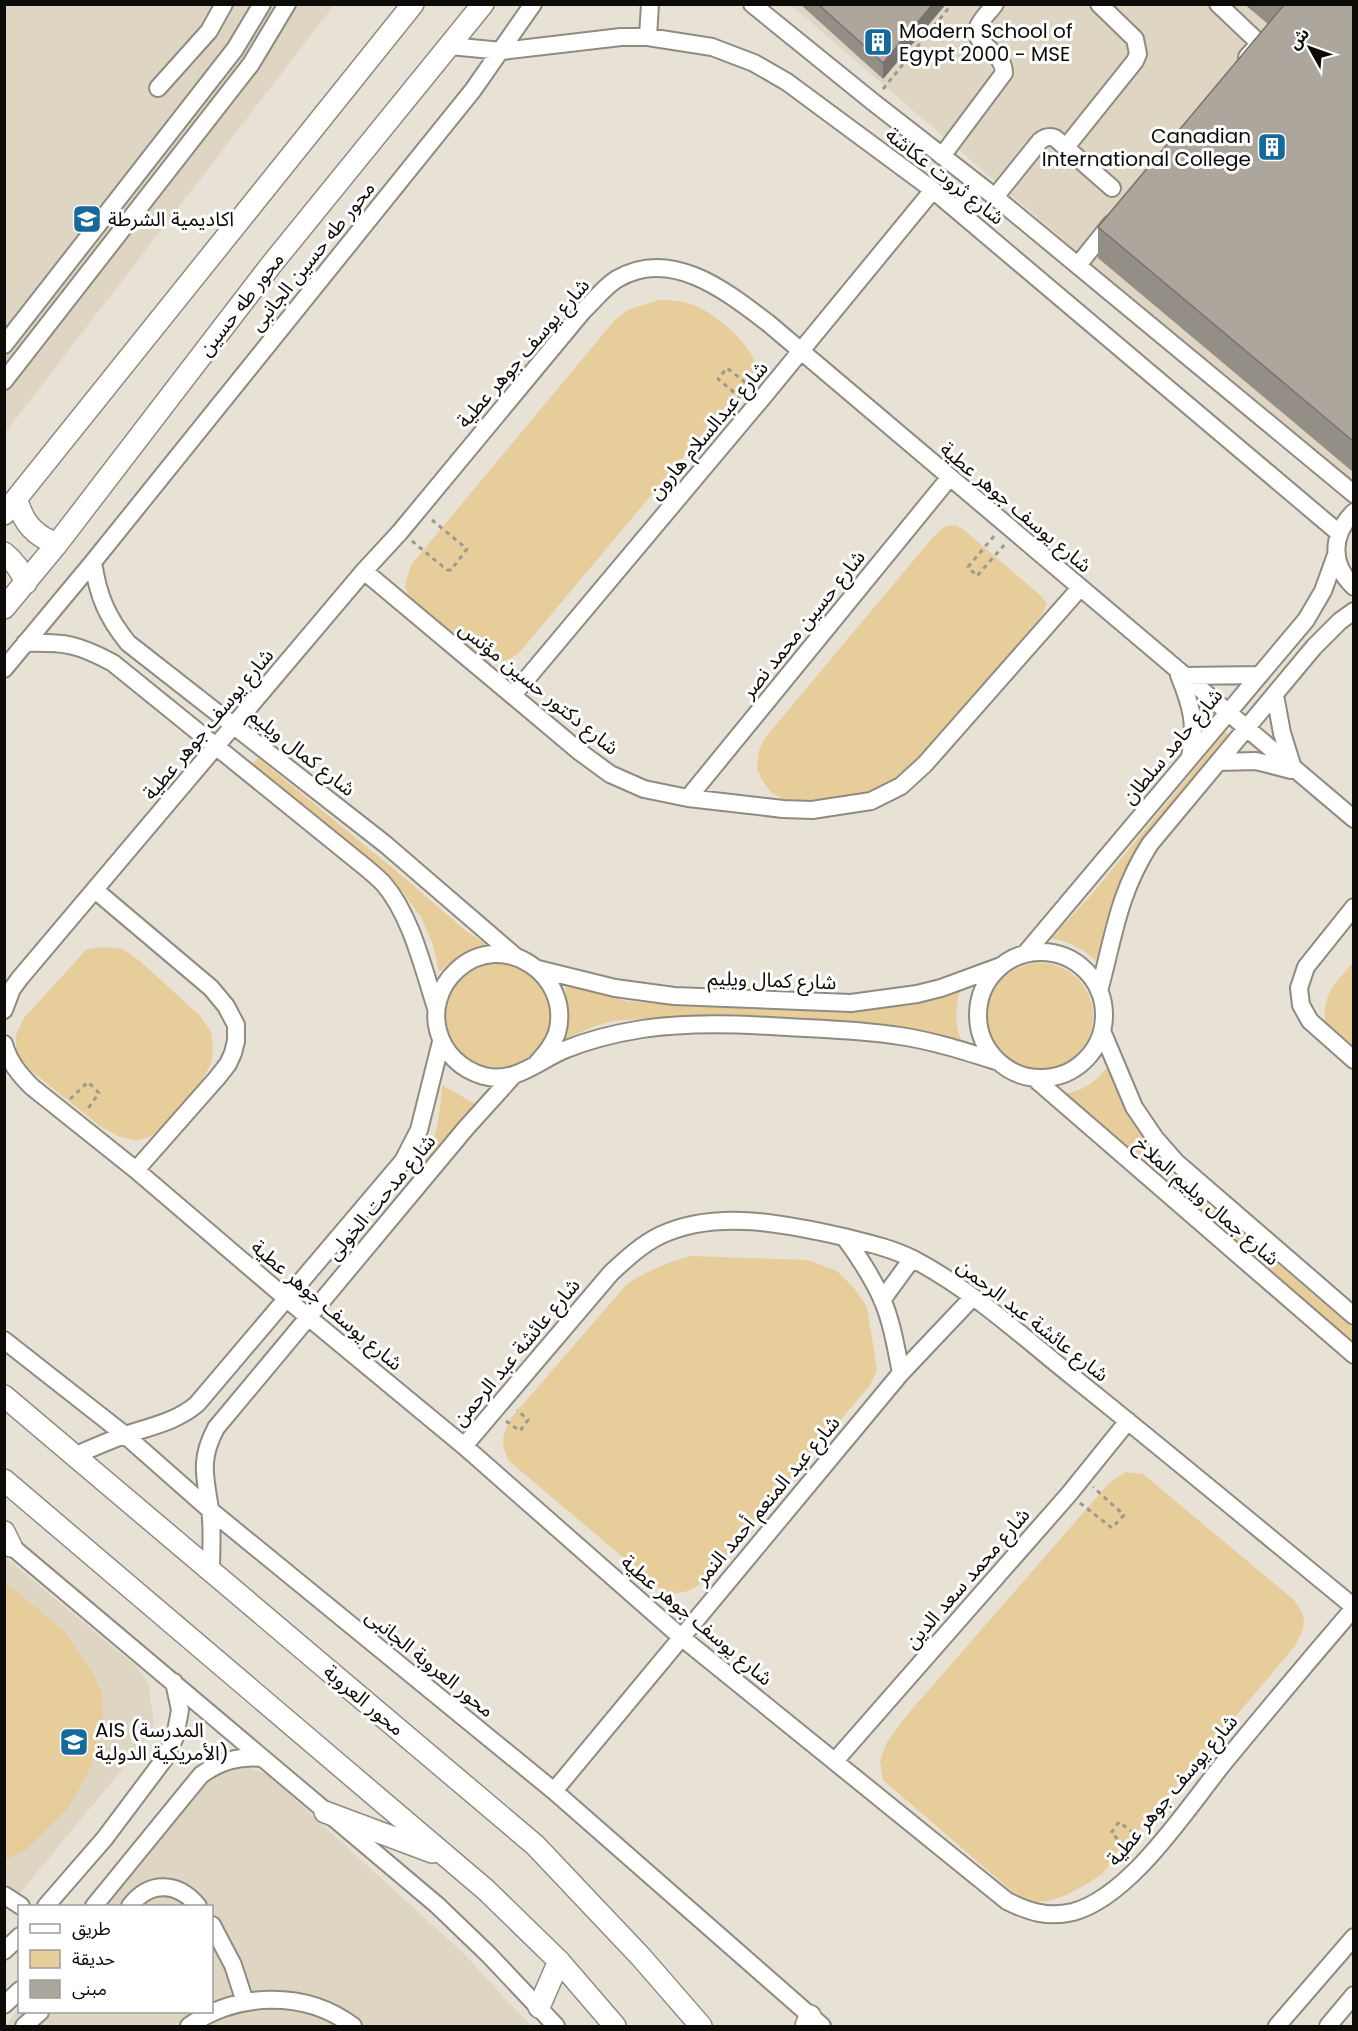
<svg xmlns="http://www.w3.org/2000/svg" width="1358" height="2031" font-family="Poppins,'Noto Sans Arabic',sans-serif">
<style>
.built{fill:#ded5c3}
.green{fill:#e7cd99}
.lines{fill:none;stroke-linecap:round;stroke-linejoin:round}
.minor-casing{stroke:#908b80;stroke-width:20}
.major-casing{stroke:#908b80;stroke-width:24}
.path{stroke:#9d9990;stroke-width:3;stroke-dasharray:4.5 4.5;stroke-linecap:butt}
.minor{stroke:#fff;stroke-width:16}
.major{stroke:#fff;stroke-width:21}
.wall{fill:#948f86}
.shaded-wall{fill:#78746d}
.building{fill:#aca69c;stroke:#78746d;stroke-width:1.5}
.labels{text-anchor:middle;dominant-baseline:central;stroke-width:6;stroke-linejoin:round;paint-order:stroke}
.poi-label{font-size:20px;fill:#0d0b08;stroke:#fff;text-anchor:start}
.street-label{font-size:20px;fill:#0d0b08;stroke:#fff}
</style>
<rect width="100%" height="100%" fill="#e7e1d6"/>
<!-- built -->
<path class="built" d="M5,5H334L5,433Z
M791,5H1353V490Z
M5,1557L138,1668L148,1683L154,1723L152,1731L136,1753L5,1911Z
M241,1765L267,1774L464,1954L531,2026H5L19,2009L20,2012H212V1906H104L194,1794L208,1779L220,1768Z"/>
<!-- green -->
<path class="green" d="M659,300C672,300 684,301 696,306C718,316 753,345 757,369L518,654C505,662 496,664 482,659L408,595L405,586L411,565L614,321L627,310Z
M955,525L964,530L1041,596L1047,604L1043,614L910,771L877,793L856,797L785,801L771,792L762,780L757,768L759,751L764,739L934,536L946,526Z
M1225,732L1234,738L1125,876L1109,914L1104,935L1100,965C1086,950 1071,942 1051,938L1093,893Z
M258,758L401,875L466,931L486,944L457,958L439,972L433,945L421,917L392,878L370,859L251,765Z
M102,947L123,949L141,962L200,1016L211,1032L213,1047L211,1064L196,1090L166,1124L150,1137L136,1140L120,1137L100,1126L24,1065L16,1052V1035L24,1018L86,950Z
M445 1015a53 53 0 1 1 106 0a53 53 0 1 1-106 0Z
M1353,963V1048L1325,1022C1323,993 1335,983 1353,963Z
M987 1016a53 53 0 1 1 106 0a53 53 0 1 1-106 0Z
M963,984C954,1004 954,1023 962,1043L912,1028L878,1023L661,1017L613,1021L595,1026L562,1040C569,1021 568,1005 565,985L626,1001L661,1004L857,1011C895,1008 928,996 963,984Z
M1112,1061L1126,1108L1153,1154L1170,1172L1353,1328V1346L1056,1095C1084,1092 1096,1083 1112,1061Z
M442,1085L484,1109L416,1183L412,1180C436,1146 439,1126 442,1085Z
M691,1256L808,1260L837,1271L854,1288L867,1307L877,1370L870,1385L707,1579C692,1590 683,1596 664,1592L509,1461C500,1443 502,1436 511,1418L627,1284C648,1271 667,1262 691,1256Z
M1126,1472L1143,1474L1294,1600C1309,1620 1305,1625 1295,1646L1102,1874C1084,1886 1059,1902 1037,1902C1029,1902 1021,1896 1014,1893L883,1780L880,1761L887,1742L908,1714L1109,1483Z
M5,1582L65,1632L94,1676L102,1694L103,1726L92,1765L68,1808L26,1850L5,1860Z"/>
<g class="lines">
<!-- minor casing -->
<g class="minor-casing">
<path id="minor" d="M752,4L873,102L995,197L1354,494
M1218,4L1256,40V47L1247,57
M648,37L650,4
M450,46L502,51L621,37H648L712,47L754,63L787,82L933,190L1339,533
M158,88L209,31L224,4
M1066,147L1135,61L1138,54L1135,39L1099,4
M942,156L1004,73C1004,50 970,44 978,27C981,19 990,11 995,4
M995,197L1040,141C1045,137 1049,136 1055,138L1112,188
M956,209L978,184
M1078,265L1111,224
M4,345L235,49L262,4
M4,381L251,64L287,4
M1354,512C1331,535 1330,564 1354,587
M93,562C98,596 107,617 128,643L385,844L515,956
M364,571L580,752L610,774L644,789L688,798L783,809L812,810L871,801L901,786L925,764L1080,588
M25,643C65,642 78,644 113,663L365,867C371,872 377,877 383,883C411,915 423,968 436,1008
M4,669L93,562L473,90L533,4
M1179,675C1191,705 1197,724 1190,757
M1183,676L1260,675
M513,695L763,397L933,190
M1275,695L1282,733L1293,768
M1218,762L1256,761L1291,770
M688,798L950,477
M95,890L211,988L226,1006L236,1025V1041L233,1053L228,1064L217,1078L136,1170
M1354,907L1306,967L1299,988L1301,1005L1310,1021L1354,1060
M978 1015a63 63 0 1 1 126 0a63 63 0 1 1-126 0Z
M1025,954L1306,620L1323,591L1336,555
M538,969L615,988L674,996L851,1003L917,994L941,988L1001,966
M1099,991C1114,936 1118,894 1150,844L1314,647L1340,621L1354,611
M4,1010L12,989L20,978L364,571L400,532L583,311C594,301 605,286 617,279C671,247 726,291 768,323L1354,819
M1102,1031L1134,1107L1155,1138L1176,1162L1354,1316
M4,1044C9,1062 19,1074 32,1087L136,1170L308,1317L464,1446L681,1637L1007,1901C1029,1912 1048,1918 1073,1912C1132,1896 1189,1805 1227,1759C1269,1708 1311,1658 1354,1608
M537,1063C545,1054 553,1045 557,1033C573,975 502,928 457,970C419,1005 436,1063 484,1076C514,1084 538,1061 564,1050C588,1040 617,1033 642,1029C690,1022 739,1024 787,1027C825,1029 863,1030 900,1036C933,1041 964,1051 996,1061
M1034,1078L1354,1355
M845,1238C859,1257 872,1277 882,1299C892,1322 896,1348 901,1373
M882,1300L912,1259
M4,1340L125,1435L210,1510L554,1791L822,2026
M464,1446L611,1273C626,1259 642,1244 661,1235C717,1209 787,1224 844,1237C868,1243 891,1248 913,1259C972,1290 1022,1336 1073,1377C1168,1453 1260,1530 1354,1607
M74,1456C92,1448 110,1440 128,1434C153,1426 177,1421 197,1404L403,1161L419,1130L441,1042
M4,1540L437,1905L489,1955L556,2026
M211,1570C211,1550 213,1529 210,1509C205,1476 199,1460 216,1428L466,1128L512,1077
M835,1761L1069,1494L1128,1421
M554,1791L901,1373L973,1297
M4,1895L21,1906
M46,1906L105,1838L165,1758L175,1737L180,1710L174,1682
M94,1906L201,1775C220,1761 238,1756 262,1758
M130,1906C150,1880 178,1882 198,1906
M212,1925L233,1965L245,2002
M4,1951L20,1936
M4,2005L20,1990
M24,2026L40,2012
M189,2026C237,1992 305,1990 353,2026
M1277,2026L1354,1937
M1328,2026L1354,1995"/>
</g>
<!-- major casing -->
<g class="major-casing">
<path id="major" d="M17,500C23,523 35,536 57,544
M4,514L413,4
M4,553C15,562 21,570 26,583
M4,608L57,544L271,265L483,4
M4,1396L535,1845L641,1957L701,2026
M4,1480L486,1890L559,1961L615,2026
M4,1532L11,1546
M325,1812L432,1852
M539,2007L559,1961
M806,2026L810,2016"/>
</g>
<!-- path -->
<path class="path" d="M883,89L952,4
M741,398L718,379L727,368L751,387
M994,536L968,567L977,576L1006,543
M412,541L447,570H451L467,549L432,520
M70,1099L88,1082L99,1093L87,1110
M506,1421L520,1431L528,1420L517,1410
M1080,1503L1112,1528L1124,1515L1093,1487
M1131,1851L1111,1833L1119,1822L1143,1840"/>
<!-- minor -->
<use href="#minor" class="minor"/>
<!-- major -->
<use href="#major" class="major"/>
</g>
<!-- wall -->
<path class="wall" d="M800,4H946L883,79Z
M1244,4H1353V472L1098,258V227L1268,24Z"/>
<!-- shaded-wall -->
<path class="shaded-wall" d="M933,4H946L883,79V63Z"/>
<!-- building -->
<path class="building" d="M818,4H933L883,63Z
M1281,4H1353V441L1098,227L1283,6Z"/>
<!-- icons -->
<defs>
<g id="building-square" transform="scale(1.5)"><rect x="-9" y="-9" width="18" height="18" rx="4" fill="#146a9b" stroke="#fff"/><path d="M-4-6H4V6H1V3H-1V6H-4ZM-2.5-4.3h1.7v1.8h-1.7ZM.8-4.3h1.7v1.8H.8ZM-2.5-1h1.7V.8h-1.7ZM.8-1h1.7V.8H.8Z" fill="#fff"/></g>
<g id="university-square" transform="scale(1.5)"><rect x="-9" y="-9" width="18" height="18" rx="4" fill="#146a9b" stroke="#fff"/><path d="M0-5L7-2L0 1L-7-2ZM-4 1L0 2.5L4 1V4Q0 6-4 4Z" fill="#fff"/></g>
<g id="school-square" transform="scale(1.5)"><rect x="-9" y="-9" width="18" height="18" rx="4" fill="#146a9b" stroke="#fff"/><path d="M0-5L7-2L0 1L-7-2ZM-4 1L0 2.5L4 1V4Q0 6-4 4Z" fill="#fff"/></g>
</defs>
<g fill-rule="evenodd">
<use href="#building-square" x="878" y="42"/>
<use href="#building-square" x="1272" y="147"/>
<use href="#university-square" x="87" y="219"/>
<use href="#school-square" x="74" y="1742"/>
</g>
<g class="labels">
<!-- poi labels -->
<g class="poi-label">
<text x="899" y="31">Modern School of<tspan x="899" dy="23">Egypt 2000 - MSE</tspan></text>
<text x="1251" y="136" text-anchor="end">Canadian<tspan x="1251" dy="23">International College</tspan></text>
<text x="108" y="219">اكاديمية الشرطة</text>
<text x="95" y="1730">AIS (المدرسة<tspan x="95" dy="23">الأمريكية الدولية)</tspan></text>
</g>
<!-- street labels -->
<g class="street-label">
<text transform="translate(945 176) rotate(38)">شارع ثروت عكاشة</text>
<text transform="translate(312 256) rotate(-51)">محور طه حسين الجانبى</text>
<text transform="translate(241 304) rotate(-52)">محور طه حسين</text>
<text transform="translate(523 353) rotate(-49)">شارع يوسف جوهر عطية</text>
<text transform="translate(708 430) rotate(-50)">شارع عبدالسلام هارون</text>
<text transform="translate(1016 507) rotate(40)">شارع يوسف جوهر عطية</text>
<text transform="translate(803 624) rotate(-51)">شارع حسين محمد نصر</text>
<text transform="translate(539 688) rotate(39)">شارع دكتور حسين مؤنس</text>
<text transform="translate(208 724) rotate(-50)">شارع يوسف جوهر عطية</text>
<text transform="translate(1172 746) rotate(-50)">شارع حامد سلطان</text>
<text transform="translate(302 752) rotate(38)">شارع كمال ويليم</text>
<text transform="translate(772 980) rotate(2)">شارع كمال ويليم</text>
<text transform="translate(381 1197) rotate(-50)">شارع مدحت الخولى</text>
<text transform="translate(1207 1201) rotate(41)">شارع جمال ويليم الملاخ</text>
<text transform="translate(327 1305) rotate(40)">شارع يوسف جوهر عطية</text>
<text transform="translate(1033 1320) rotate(38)">شارع عائشة عبد الرحمن</text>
<text transform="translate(516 1352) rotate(-50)">شارع عائشة عبد الرحمن</text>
<text transform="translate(767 1500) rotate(-50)">شارع عبد المنعم أحمد النمر</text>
<text transform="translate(967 1578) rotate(-49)">شارع محمد سعد الدين</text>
<text transform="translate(697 1620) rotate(40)">شارع يوسف جوهر عطية</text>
<text transform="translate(430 1663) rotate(39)">محور العروبة الجانبى</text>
<text transform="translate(364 1700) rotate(40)">محور العروبة</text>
<text transform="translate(1172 1790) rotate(-50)">شارع يوسف جوهر عطية</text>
</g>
</g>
<!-- border -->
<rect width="1358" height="2031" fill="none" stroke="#0d0b08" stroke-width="12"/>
<!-- legend -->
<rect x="18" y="1905" width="195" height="108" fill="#ffffff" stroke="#9e9d9c" stroke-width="1.5"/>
<rect x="30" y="1924" width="30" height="9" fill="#ffffff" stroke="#9e9d9c" stroke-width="1.5"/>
<text x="72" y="1935" font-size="18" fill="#0d0b08">طريق</text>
<rect x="30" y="1950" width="30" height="18" fill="#e7cd99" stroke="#9e9d9c" stroke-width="1.5"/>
<text x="72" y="1965" font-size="18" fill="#0d0b08">حديقة</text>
<rect x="30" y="1980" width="30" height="18" fill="#aca69c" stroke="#9e9d9c" stroke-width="1.5"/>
<text x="72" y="1995" font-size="18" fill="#0d0b08">مبنى</text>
<!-- north arrow -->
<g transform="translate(1310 48) rotate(310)" stroke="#ffffff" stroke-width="4.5" paint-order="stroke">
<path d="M0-4.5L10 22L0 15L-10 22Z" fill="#0d0b08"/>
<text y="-9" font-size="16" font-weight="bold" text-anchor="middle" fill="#0d0b08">ش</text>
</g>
</svg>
